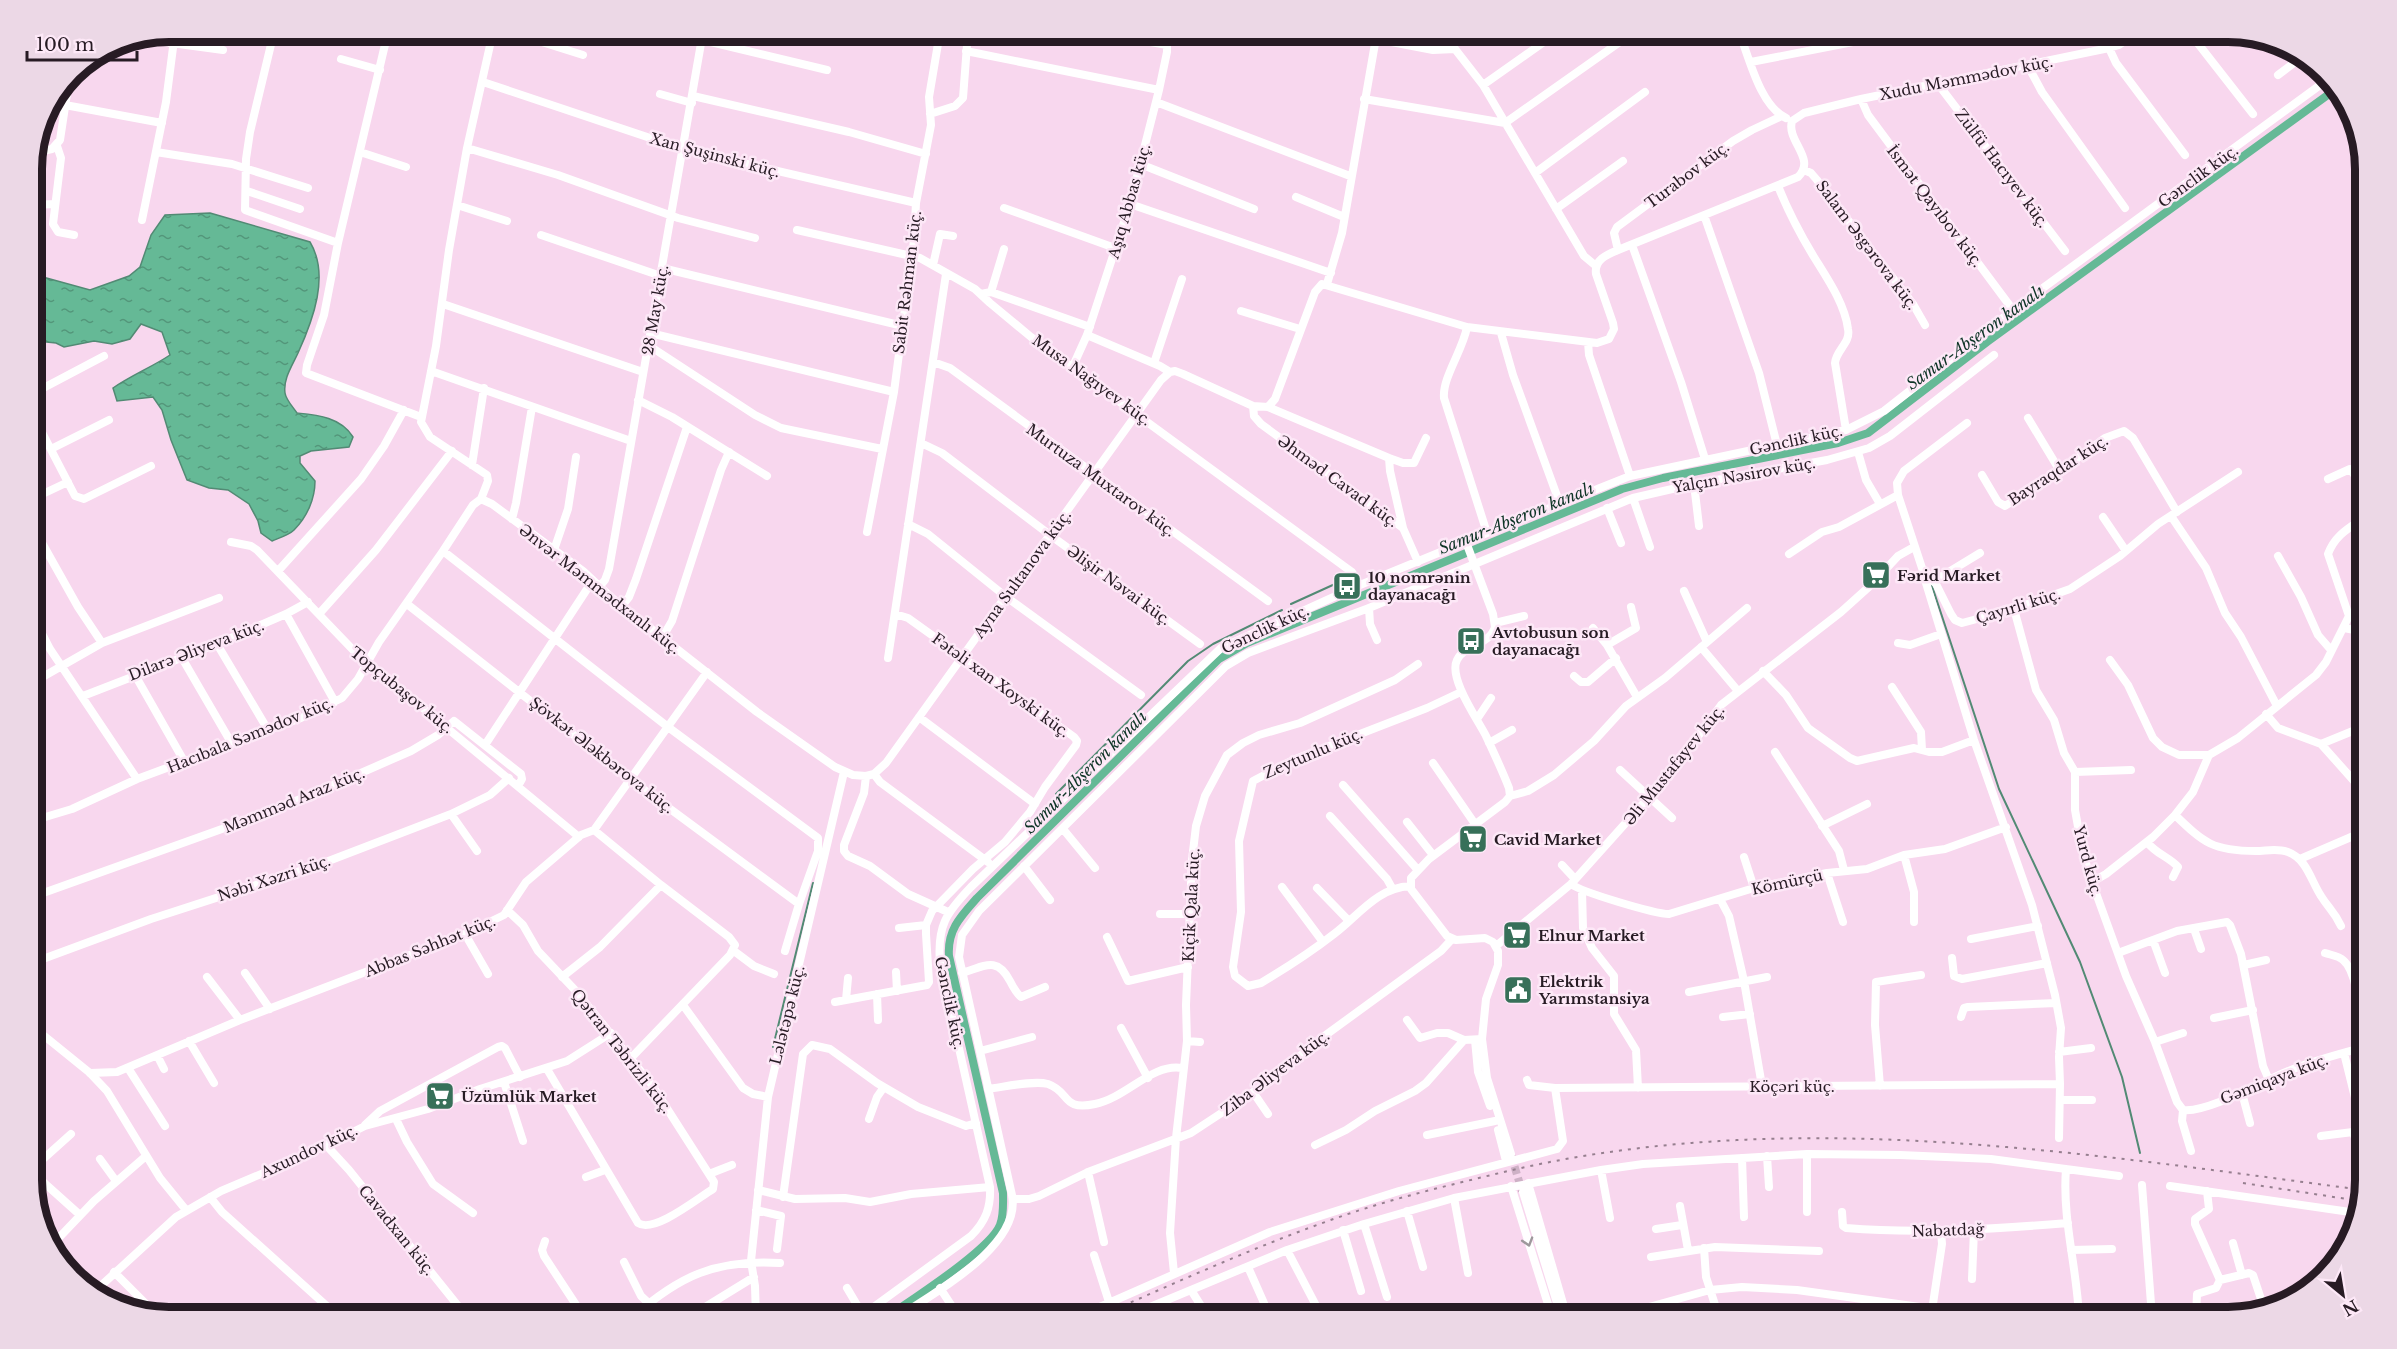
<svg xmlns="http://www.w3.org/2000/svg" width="2397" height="1349" font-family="'Libre Baskerville',serif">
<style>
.water{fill:url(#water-ripples);stroke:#528a74;stroke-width:1.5}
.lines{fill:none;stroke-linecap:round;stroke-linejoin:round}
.stream{stroke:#528a74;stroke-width:2}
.canal{stroke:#65b996;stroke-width:8}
.minor-tunnel{stroke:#ceb1c6;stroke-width:8;stroke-dasharray:8 4;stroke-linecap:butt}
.minor{stroke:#fff;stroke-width:8}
.rail{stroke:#967f8f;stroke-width:2;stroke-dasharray:3 6;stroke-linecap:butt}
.oneway{stroke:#9e989c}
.labels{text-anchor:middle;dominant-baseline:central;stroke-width:5;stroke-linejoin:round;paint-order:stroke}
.street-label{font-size:15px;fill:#271b24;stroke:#fde8f7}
.poi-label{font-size:15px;font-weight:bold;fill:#271b24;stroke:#fde8f7;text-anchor:start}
.water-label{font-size:16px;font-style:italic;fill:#0e3426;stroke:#fde8f7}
.rim{fill:none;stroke:#271b24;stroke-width:8}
</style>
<defs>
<pattern id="water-ripples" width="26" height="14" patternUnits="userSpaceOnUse" patternTransform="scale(1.5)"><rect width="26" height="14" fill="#65b996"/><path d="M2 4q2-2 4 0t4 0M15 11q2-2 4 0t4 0" fill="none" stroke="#53967a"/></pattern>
</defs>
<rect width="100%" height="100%" fill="#f8d7ee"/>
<!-- water -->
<path class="water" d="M210,213L310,242C330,275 313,320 298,353C292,366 283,379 285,393C286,400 293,407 297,413C317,415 341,417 353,437L349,447L311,451L300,456V463L315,481C315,499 307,517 294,530C289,535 279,538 272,541L261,533L258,521L249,504L228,490L209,488L187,480L171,440L162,410L153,397L117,401L113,388C132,375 152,367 170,355L162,332L141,324L130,339L112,344L94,341L64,347L56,343L37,341L32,348V274L90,290L129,276L140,267L151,235L165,215Z"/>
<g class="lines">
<!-- stream -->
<path class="stream" d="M1932,586L1999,789L2080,962L2122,1077L2140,1153
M1291,604L1346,579
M1056,794L1188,661L1213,644L1282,610
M773,1047L813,883"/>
<!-- canal -->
<path class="canal" d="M887,1317C911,1300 990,1250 1000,1225C1004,1215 1003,1203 1003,1193L949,956C947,930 961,916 977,898L1219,659L1247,643L1622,489L1663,478L1838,443L1868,433L1987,342L2336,89"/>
<!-- minor-tunnel -->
<path class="minor-tunnel" d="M1511,1155L1522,1191"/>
<!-- minor -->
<path class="minor" d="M274,32L250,132L246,159L245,210L338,243
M388,32L338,243L324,315L307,365L306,373L421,417
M510,32L583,55
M669,32L827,70
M905,32L940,39
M1097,32L1167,45
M1238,32L1253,37
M1449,32L1455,49L1483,85L1584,256L1596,266
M1739,32C1749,57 1760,106 1786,118
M2189,32L2253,114
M142,39L223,50
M1376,39L1433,50L1455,49
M2109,48L2116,63L2185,155
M966,51L1159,90
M341,59L380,70
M1751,62L1904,32
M2028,66L2042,92L2125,208
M2278,75L2303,56
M483,82L683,149L916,203
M1938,84L2065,251
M1483,85L1558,32
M660,94L692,103
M693,96L849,132L926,154
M1364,99L1505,123L1634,32
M1861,99L1868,115L2013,310
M1156,102L1350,176
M65,105L162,123
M930,114L955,106L963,98L968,32
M1792,121L1804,113L1861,99L2109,48L2119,45L2138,32
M57,146L61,158L53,224L58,232L74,235
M467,148L558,175L678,218L755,238
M156,152L232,164L308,188
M360,152L406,167
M33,153L52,149L60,140L70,74
M1140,164L1254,209
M1804,170L1811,173L1817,180L1913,304L1925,325
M1535,173L1645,92
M1778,186C1788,211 1800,234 1814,257C1827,278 1845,304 1848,329C1851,343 1836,350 1835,363L1846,430
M247,191L300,209
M1296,197L1344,217
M1130,204L1331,273
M32,205L55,204
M457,205L507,221
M1004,208L1115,248
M1556,209L1623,161
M1704,215L1759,373L1777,445
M142,220L166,102L175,32
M797,230L920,258L975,289L990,303L1031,337L1345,567L1352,572L1360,585
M541,235L661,276
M1632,245L1681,382L1705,459
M1618,250L1614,233L1617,227L1733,141L1752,130L1782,116
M933,265L940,234L953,236
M662,268L903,326
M1327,284L1342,233L1377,32
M991,292L1004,249
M981,294L991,292L1090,327
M443,304L643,372
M1241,311L1300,329
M650,333L894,392
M1501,333L1513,375L1560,504
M1087,335L1160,366L1170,372
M1588,342L1589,355L1630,476
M648,345L755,415L781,428L882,449
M933,362L950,368L1268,601
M1154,363L1182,279
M1073,366L1087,335L1130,204L1159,90L1167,52V32
M431,371L631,441
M1170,372L1175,371L1183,374L1253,406L1268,407
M32,394L104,356
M638,400L672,417L767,476
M1253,406L1254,416L1261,424L1403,528L1418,562
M1268,407L1275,399L1315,292L1322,284L1467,327L1597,343L1609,339L1614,329L1613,323L1596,274C1594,260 1606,255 1618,250L1798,177C1817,159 1786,141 1792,121
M1268,407L1389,458L1390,471L1403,528
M32,413L75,496L84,499L151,466
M2028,418L2060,471
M1967,423L1904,471L1897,483L1898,495L1922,568L1936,584L1951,614L1955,620L1962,623L2014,609L2070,589L2120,556L2158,524L2238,472
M921,443L942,453L1050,535L1200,644
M51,449L109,420
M1858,452L1866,480L1880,504
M1389,458L1403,463H1414L1426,438
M472,465L484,388
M1982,475L1998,502L2005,506L2060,471L2105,438L2124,431L2133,438L2177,512
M2328,479L2350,469L2365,489
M32,484L39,496
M1694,484L1699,526
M1633,498L1650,547
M32,499L68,482
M481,499L492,504L583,571L612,598L757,712L835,767L853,775L866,776L874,774L886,763L1161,380L1170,372
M481,499L488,481L487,475L430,437L421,422L436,346L449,250L467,148L493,32
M1607,508L1621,543
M2171,516L2206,568L2225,613L2241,637L2277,706
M2103,517L2126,551
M512,519L516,503L532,407
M908,524L928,534L1005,596L1141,695
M32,525L78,607L102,643
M867,532L894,392L914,240L916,203L931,125L929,97L940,32
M1487,533L1630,476L1846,430L1884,411L2013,310L2327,80
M231,542L251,546L257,550L356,653L579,837
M1466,542L1493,614L1495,627C1490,645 1465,644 1457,660C1448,678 1478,720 1486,736C1494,753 1502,770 1509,788L1510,796
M554,550L568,509L576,457
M443,551L668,727L818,838V851L799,904L785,951
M1789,554L1822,532L1839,527L1898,495
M2278,556L2301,597L2318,635L2331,650
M278,571L361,479L384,446L404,410
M1925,574L1926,583L1974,740L2032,905L2055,995L2061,1028L2059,1057L2060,1084L2059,1138
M1934,581L1980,553
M600,586L605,580L609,569L703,32
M1684,591L1707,642
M407,604L631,780L799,904
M622,606L629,597L636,579L687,427
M1369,608L1370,624L1377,640
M2014,609L2036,690L2054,720L2064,753L2075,772V810L2083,854L2092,882L2126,976L2155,1042L2177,1102L2183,1110
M32,614L50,649L137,779
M286,614L335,702
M319,614L376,550L452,451
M2349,616L2365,602
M1495,623L1524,616
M1593,628L1607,645L1637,697
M2344,628L2365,632
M662,638L672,621L721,470L729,452
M1898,643L1910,645L1941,634
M217,644L268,730
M1607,645L1636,628L1631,607
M1701,647L1738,691
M182,658L232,744
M888,658L946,274
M2110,660L2128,685L2153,738L2162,747L2179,755H2209
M1763,671L1786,695L1808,728L1850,758L1857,761L1914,748L1929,752H1942L1974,740
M135,675L184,761
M1574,676L1581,682H1588L1616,658
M32,683L102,643L219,598
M1892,687L1921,732L1922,750
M83,696L217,644L286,614L308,602
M2266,714L2278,728L2321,744L2354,781L2361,796L2362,812L2365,824
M919,717L1035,804
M1477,719L1491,698
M1489,743L1512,730
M2321,744L2365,726
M485,745L593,580
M1775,752L1839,851L1844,870
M1433,763L1475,824
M1620,770L1672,818
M2075,772L2131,770
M874,774L880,782L988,862
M866,776L864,793L844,845V851L848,856L870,866L908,894L948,912
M1343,785L1417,869
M451,814L477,851
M2175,815C2204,843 2213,851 2256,851C2266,851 2278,848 2288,852C2307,859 2311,881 2321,896C2329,909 2334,911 2341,926
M1330,816L1387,879L1392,888
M32,821L72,809L137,779L301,718L342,698L358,679L379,642L443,551L473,505L481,499
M1407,822L1433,855
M1822,826L1867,804
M1063,829L1095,868
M594,830L661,885L729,937L735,945L730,955L631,1058
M2147,842C2156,854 2169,857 2178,867L2173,877
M1904,855L1914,892V922
M1744,857L1754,888
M2300,859L2365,831
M1562,865L1575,879
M1024,866L1050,900
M1827,873L1843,922
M2092,882L2106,874L2153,837L2175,815L2193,792L2209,755L2238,738L2316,675L2326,662L2349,616L2328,554C2335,535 2349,528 2365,517
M1571,884C1581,892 1655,914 1669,914L1754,888L1827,873L1867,869L1904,855L1945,849L2006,827
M1410,886C1377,888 1359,915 1334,934C1311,952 1286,968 1261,983L1248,986L1235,976L1233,967L1241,912L1239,841L1253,781L1293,760L1427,708L1461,692
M1282,887L1323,942
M1317,888L1349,921
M1582,891L1583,928L1592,948L1614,976V1014L1636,1050L1638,1088
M32,897L247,820L313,794L411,751L438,735L454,721L521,774L522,779L518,786
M1720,899L1729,916L1744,981L1762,1086
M507,910L523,925L538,951L575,990L652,1085L714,1182L713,1189C698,1198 654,1234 638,1223L547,1069
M1160,914H1189
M899,928L926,925
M2194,929L2201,949
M465,934L488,974
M1107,937L1128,981L1188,967
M1971,939L2038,926
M2153,940L2165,973
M1496,946L1571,884L1674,769L1721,705L1841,612L1871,585L1898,556L1914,547
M734,951L754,966L774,974
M2118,953L2177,931L2227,922L2230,925L2241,954L2263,1066L2269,1080
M2325,953C2331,955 2339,956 2343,960C2360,974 2360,1027 2364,1048
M1952,958L1954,976L1962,979L2047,963
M32,963L151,919L318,865L451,814L490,795L509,778
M2244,965L2266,960
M896,972L897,991
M245,973L270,1009
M962,973C985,966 997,956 1010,981C1013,987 1016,993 1021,997L1045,987
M207,977L240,1020
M562,977L600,947L661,885
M1689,992L1767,977
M877,994L878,1020
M846,1000L848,978
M835,1002L927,985L929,982L926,934V925L932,911L973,869L1005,842L1030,812L1045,787L1076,745L1077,741L1074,737L908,618L895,614
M683,1005L743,1088L753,1094L768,1097
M1723,1017L1750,1014
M1961,1017L1964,1008L1968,1007L2056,1003
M2214,1018L2253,1010
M1407,1020L1420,1038L1437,1033H1448L1464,1040
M32,1026L90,1073L107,1091L160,1178L186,1210
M1121,1028L1148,1078
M1475,1040L1478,1072L1490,1106
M189,1041L214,1083
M1187,1041L1200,1042
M2155,1042L2183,1033
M980,1051L1032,1037
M2059,1052L2091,1048
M157,1055L164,1069
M128,1068L165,1126
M90,1073L117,1072L240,1020L465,934L504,915L526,882L581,835L594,830L707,672
M1527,1080L1529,1085L1555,1088L2060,1084
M504,1082L523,1141
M1880,1086L1875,1025L1876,982L1921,975
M988,1089C1004,1087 1034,1080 1048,1084C1071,1092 1061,1111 1095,1104C1126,1098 1152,1063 1182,1068
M1253,1092L1268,1114
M2242,1093L2250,1123
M2060,1100H2092
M2183,1110C2207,1113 2262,1082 2286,1072C2311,1061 2339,1054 2365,1047
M2183,1110L2182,1121L2191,1151
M396,1119L407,1142L433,1184L473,1213
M869,1119L877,1097L884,1087
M365,1125L380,1111L498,1047L502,1046L505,1048L520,1077
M1498,1130L1506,1161
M2353,1132L2362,1159
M1427,1135L1495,1121
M2321,1136L2353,1132L2362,1126L2344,1053
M326,1145L349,1170L467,1317
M1315,1145L1346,1130L1375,1111L1415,1091L1426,1083L1464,1040L1482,1039
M1511,1154L1487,1078L1482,1039L1486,999L1498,965V951L1493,942L1485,938L1456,940L1447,936L1411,889V878L1429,859L1505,802L1510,796L1528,791L1554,775L1594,741L1626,706L1665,678L1747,608
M1767,1156L1769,1187
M1742,1158L1744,1217
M100,1159L116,1181
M32,1169L71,1134
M2066,1169C2062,1219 2077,1268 2079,1317
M1601,1170L1610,1218
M32,1172L80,1215
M1088,1172L1104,1242
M709,1174L732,1165
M586,1177L605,1170
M1528,1183L1567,1317
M2142,1185L2152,1317
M1511,1186L1552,1317
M2170,1186L2357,1213
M758,1190L795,1199L845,1198L870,1202L911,1194L990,1187
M2207,1191L2209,1209L2195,1219V1224L2220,1280L2249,1273L2253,1275L2264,1308
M1523,1192L1558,1306
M210,1197L222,1212L339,1317
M783,1197L803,1054L812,1045L830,1049L877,1083L918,1107L966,1126L976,1123
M1454,1198L1468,1273
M1013,1199H1029L1039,1196L1088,1172L1191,1133L1267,1083L1323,1037L1441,951L1452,939
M1680,1206L1688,1250
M756,1210L781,1216L777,1249
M1407,1211L1423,1267
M1807,1212V1154
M1842,1212L1843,1226L1846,1228C1920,1234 1994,1229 2068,1223
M1364,1224L1387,1297
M1656,1229L1682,1225
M1343,1230L1361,1291
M545,1241L542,1250L544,1256L584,1317
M2233,1243L2242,1275
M51,1246L94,1201L146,1156
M1704,1248L1706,1277L1719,1317
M1287,1250L1322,1317
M2071,1250L2112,1249
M1094,1255L1109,1302
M1651,1257L1715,1247L1819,1251
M624,1262L641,1296L655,1309L658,1317
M1248,1267L1264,1303
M114,1272L156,1314
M1174,1273L1170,1233L1176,1138L1187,1041L1186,1005L1192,860L1196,826L1205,796L1227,755L1243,743L1259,735L1300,723L1395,680L1418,664
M1972,1279L1974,1230
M847,1288L863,1315
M940,1288L959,1317
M1191,1290L1208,1317
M93,1293L176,1217L221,1191L306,1155L365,1126L428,1109L480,1089L567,1061L611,1033
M1631,1312L1710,1290L1742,1287L1797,1290L1992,1317
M1292,1315L1315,1306
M633,1317C679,1276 716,1259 780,1263
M689,1317L754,1277
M756,1317L755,1286L751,1261L768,1097L844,772
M860,1317L971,1236C986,1221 991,1207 990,1187L940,963C937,926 946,913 971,887L1221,648L1360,585L1487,533L1444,398C1442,378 1463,350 1467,327
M898,1317C935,1292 1022,1246 1012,1195L959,957L962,935L979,911L1226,666L1248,653L1369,608L1633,498L1694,484L1827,460L1869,448L1890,436L1994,355
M1077,1317L1270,1232L1399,1191L1557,1149L1563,1141L1555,1088
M1126,1317L1287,1250L1364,1224L1454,1198L1601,1170L1643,1164L1807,1154L1900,1155L1991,1159L2119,1176
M1931,1317L1942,1244L1941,1231
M2196,1317L2197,1294L2216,1288L2220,1280"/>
<!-- rail -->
<path class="rail" d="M2243,1183L2360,1201
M1098,1317C1179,1281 1261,1244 1345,1215C1398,1197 1454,1184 1508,1171C1790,1105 2081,1153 2363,1190"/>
</g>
<!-- one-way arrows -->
<defs><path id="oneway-chevron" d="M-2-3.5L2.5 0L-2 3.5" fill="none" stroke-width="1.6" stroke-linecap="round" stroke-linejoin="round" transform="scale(1.5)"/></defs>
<use class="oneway" href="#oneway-chevron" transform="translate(1528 1242) rotate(73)"/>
<!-- icons -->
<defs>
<g id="supermarket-square" transform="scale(1.5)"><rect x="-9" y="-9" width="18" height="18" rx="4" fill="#377059" stroke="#fde8f7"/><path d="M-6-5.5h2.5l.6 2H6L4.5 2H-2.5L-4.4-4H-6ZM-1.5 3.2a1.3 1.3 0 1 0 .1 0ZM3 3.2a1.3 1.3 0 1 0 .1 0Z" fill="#fff"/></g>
<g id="bus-square" transform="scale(1.5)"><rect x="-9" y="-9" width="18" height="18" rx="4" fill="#377059" stroke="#fde8f7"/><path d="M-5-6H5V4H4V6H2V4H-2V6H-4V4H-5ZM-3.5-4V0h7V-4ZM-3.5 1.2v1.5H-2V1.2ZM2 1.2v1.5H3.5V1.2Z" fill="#fff"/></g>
<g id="civic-square" transform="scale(1.5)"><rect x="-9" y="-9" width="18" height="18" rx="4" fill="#377059" stroke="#fde8f7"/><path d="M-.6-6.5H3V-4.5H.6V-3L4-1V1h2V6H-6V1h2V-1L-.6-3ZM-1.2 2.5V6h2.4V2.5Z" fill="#fff"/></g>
</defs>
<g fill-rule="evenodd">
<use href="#supermarket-square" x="1876" y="575"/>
<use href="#bus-square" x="1347" y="586"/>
<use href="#bus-square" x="1471" y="641"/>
<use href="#supermarket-square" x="1473" y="839"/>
<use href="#supermarket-square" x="1517" y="935"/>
<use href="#civic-square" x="1518" y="990"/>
<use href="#supermarket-square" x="440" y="1096"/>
</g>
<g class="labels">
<!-- street labels -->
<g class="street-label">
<text transform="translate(1966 78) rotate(-11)">Xudu Məmmədov küç.</text>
<text transform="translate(715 155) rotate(15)">Xan Şuşinski küç.</text>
<text transform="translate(2002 168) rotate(53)">Zülfü Hacıyev küç.</text>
<text transform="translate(1687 175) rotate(-37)">Turabov küç.</text>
<text transform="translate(2198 176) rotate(-36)">Gənclik küç.</text>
<text transform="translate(1129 201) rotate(-74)">Aşıq Abbas küç.</text>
<text transform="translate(1935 206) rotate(53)">İsmət Qayıbov küç.</text>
<text transform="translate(1867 245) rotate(53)">Salam Əsgərova küç.</text>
<text transform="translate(907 282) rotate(-83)">Sabit Rəhman küç.</text>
<text transform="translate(655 310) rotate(-80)">28 May küç.</text>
<text transform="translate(1092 380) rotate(36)">Musa Nağıyev küç.</text>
<text transform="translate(1796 440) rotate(-12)">Gənclik küç.</text>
<text transform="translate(2058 470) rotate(-33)">Bayraqdar küç.</text>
<text transform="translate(1744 475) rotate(-10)">Yalçın Nəsirov küç.</text>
<text transform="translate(1101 480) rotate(36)">Murtuza Muxtarov küç.</text>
<text transform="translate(1338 481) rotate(36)">Əhməd Cavad küç.</text>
<text transform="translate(1022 574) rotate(-54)">Ayna Sultanova küç.</text>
<text transform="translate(1119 585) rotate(36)">Əlişir Nəvai küç.</text>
<text transform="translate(600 589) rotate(38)">Ənvər Məmmədxanlı küç.</text>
<text transform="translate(2018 606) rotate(-17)">Çayırli küç.</text>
<text transform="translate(1265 629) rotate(-25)">Gənclik küç.</text>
<text transform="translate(196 650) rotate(-21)">Dilarə Əliyeva küç.</text>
<text transform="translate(1001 685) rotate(36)">Fətəli xan Xoyski küç.</text>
<text transform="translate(402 690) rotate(39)">Topçubaşov küç.</text>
<text transform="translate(250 735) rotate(-22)">Hacıbala Səmədov küç.</text>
<text transform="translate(1313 753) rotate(-23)">Zeytunlu küç.</text>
<text transform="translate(602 755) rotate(38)">Şövkət Ələkbərova küç.</text>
<text transform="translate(1674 765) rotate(-51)">Əli Mustafayev küç.</text>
<text transform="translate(294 800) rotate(-22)">Məmməd Araz küç.</text>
<text transform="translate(2088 861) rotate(75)">Yurd küç.</text>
<text transform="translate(274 878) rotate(-18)">Nəbi Xəzri küç.</text>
<text transform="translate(1787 882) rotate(-12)">Kömürçü</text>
<text transform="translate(1191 905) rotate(-87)">Kiçik Qala küç.</text>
<text transform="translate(430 946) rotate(-22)">Abbas Səhhət küç.</text>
<text transform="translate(950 1003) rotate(78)">Gənclik küç.</text>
<text transform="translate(787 1015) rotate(-76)">Lələtəpə küç.</text>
<text transform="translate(622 1051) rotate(52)">Qətran Təbrizli küç.</text>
<text transform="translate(1275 1073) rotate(-37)">Ziba Əliyeva küç.</text>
<text transform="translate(2274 1079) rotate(-21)">Gəmiqaya küç.</text>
<text x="1792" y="1086">Köçəri küç.</text>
<text transform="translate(309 1151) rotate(-25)">Axundov küç.</text>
<text transform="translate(397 1230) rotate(51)">Cavadxan küç.</text>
<text transform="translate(1948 1230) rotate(-2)">Nabatdağ</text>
</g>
<!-- poi labels -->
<g class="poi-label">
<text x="1897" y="575">Fərid Market</text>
<text x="1368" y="577">10 nomrənin<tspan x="1368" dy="17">dayanacağı</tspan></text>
<text x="1492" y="632">Avtobusun son<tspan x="1492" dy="17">dayanacağı</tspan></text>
<text x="1494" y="839">Cavid Market</text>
<text x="1538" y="935">Elnur Market</text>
<text x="1539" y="981">Elektrik<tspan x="1539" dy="17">Yarımstansiya</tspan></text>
<text x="461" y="1096">Üzümlük Market</text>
</g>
<!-- water labels -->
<g class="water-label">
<text transform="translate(1975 337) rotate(-36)">Samur-Abşeron kanalı</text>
<text transform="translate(1516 518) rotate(-22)">Samur-Abşeron kanalı</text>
<text transform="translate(1085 772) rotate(-45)">Samur-Abşeron kanalı</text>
</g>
</g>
<!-- crop -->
<path d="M0 0H2397V1349H0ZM169 42H2228A127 127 0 0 1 2355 169V1180A127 127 0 0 1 2228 1307H169A127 127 0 0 1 42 1180V169A127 127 0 0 1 169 42Z" fill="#ecd8e6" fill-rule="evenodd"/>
<path class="rim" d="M169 42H2228A127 127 0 0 1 2355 169V1180A127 127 0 0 1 2228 1307H169A127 127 0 0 1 42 1180V169A127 127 0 0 1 169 42Z"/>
<!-- north arrow -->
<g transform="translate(2343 1295) rotate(150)" stroke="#fde8f7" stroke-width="4.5" paint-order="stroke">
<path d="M0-4.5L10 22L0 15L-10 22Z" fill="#271b24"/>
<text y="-9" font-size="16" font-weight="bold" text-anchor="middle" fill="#271b24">N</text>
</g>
<!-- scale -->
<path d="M27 51v9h110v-9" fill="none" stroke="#271b24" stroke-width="3"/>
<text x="36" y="51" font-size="18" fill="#271b24" stroke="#fde8f7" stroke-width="4.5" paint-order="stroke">100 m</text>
</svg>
